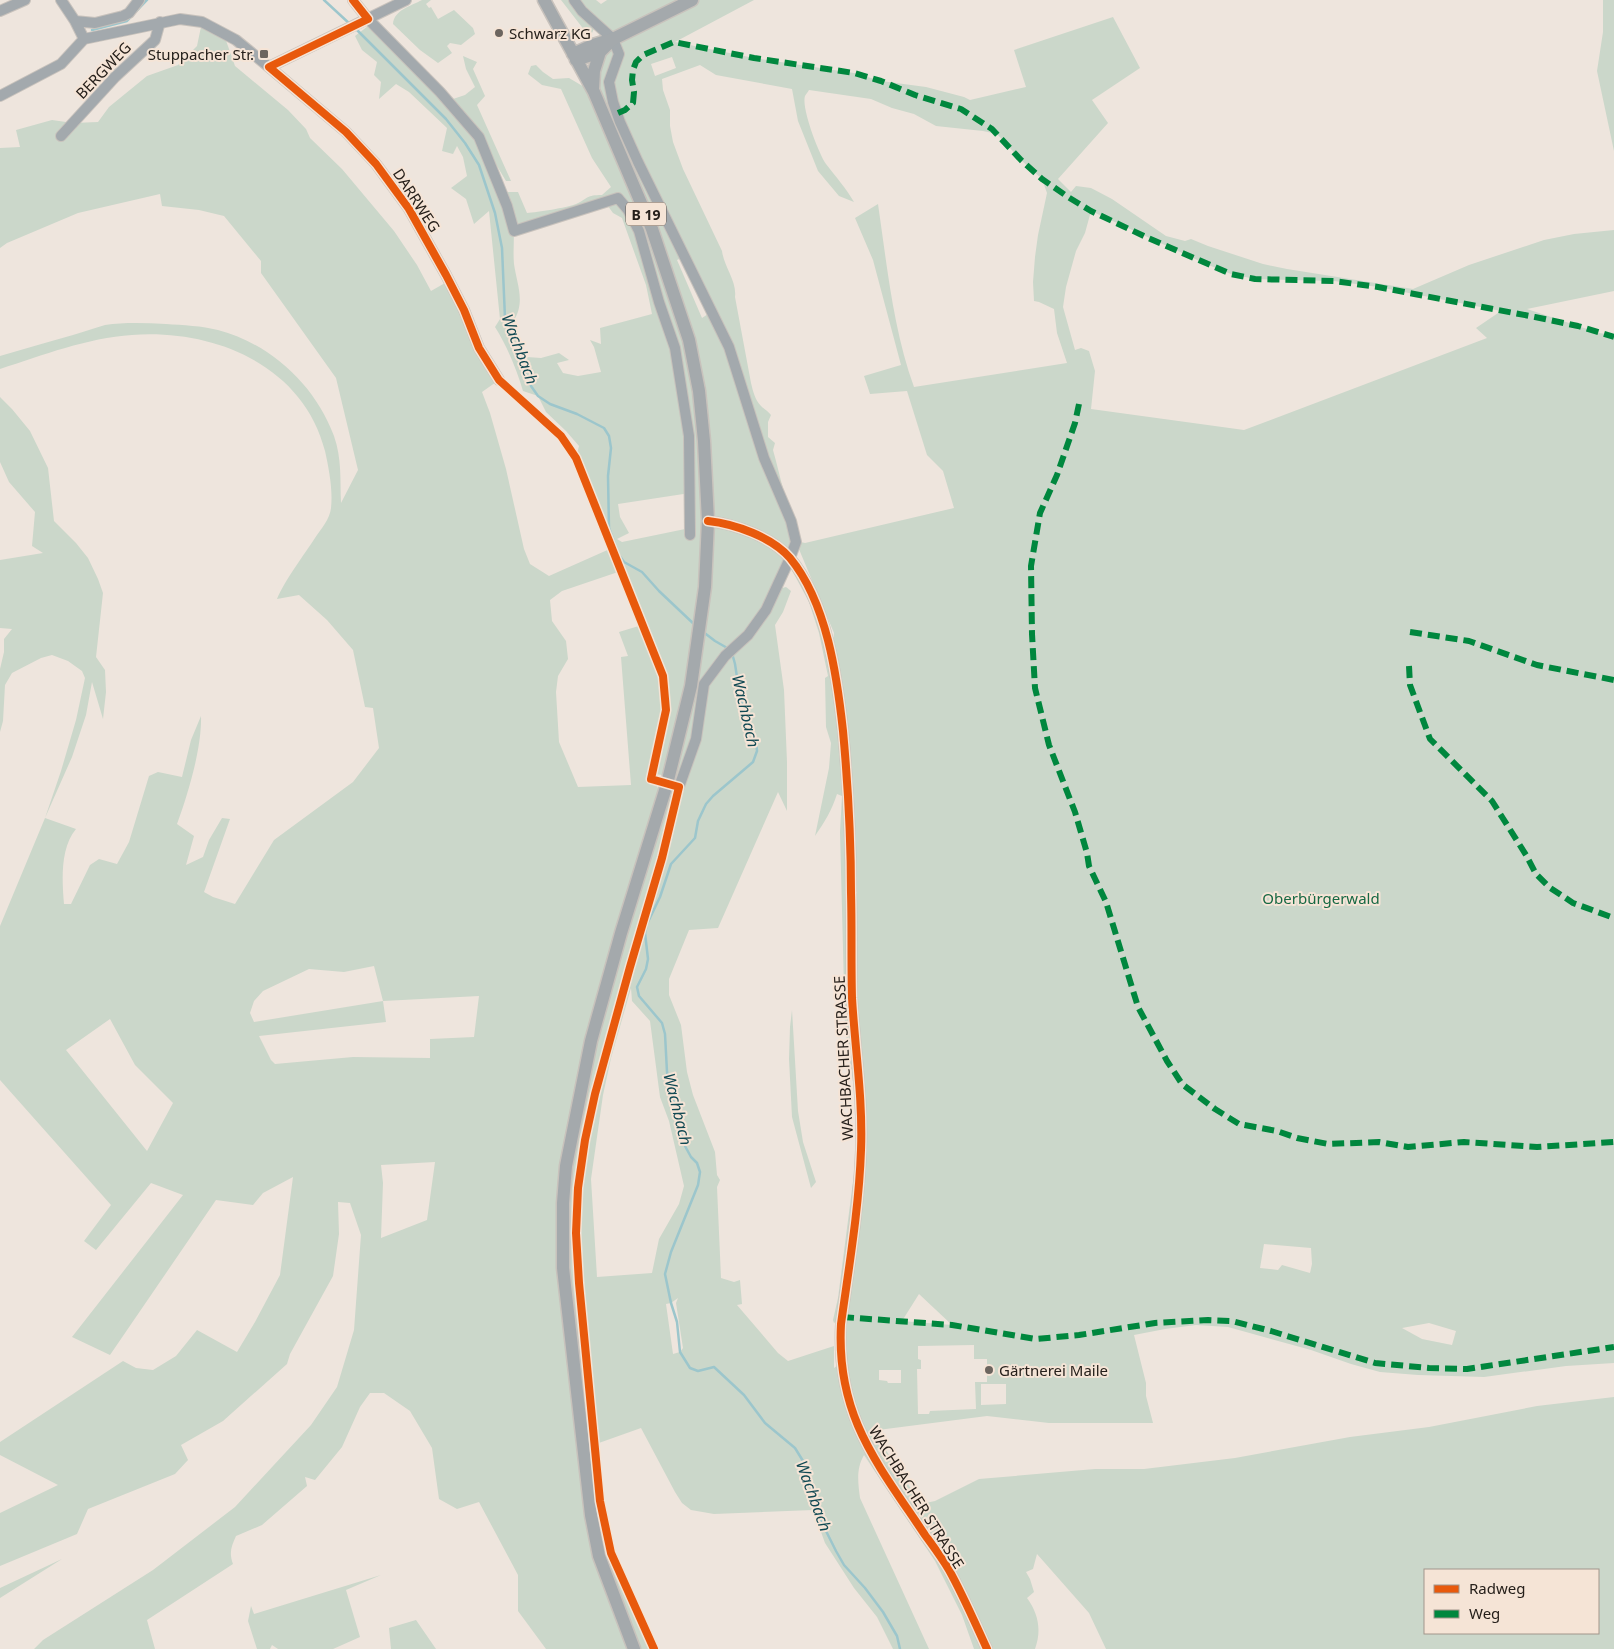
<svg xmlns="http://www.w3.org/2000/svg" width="1614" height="1649" font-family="'Noto Sans',sans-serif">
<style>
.green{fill:#cbd7ca;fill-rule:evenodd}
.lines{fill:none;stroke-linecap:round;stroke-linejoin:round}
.stream{stroke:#9cc6cc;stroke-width:2.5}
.minor-casing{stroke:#c8c2bc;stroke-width:12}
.major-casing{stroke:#c8c2bc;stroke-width:15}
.minor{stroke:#a3a9ad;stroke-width:10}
.major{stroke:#a4a9ac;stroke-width:12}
.quiet{stroke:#00873e;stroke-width:6;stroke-dasharray:12 6;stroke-linecap:butt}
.cycleway-casing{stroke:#f5e4d6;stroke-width:11}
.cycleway{stroke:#e8590c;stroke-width:8}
.poi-dot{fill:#6c655f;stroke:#f5e4d6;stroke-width:2}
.labels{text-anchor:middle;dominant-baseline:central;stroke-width:4;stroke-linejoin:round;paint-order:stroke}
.shield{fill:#f5e4d6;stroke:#645b53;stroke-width:1}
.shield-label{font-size:14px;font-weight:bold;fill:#26201b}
.poi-label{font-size:15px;fill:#26201b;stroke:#f5e4d6;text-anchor:start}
.street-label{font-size:15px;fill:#26201b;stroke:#f5e4d6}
.park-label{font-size:15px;fill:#166843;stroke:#f5e4d6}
.water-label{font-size:16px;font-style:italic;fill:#114953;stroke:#f5e4d6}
</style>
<rect width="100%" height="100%" fill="#eee5dd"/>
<!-- green -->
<path class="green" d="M422,0H431L426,4L429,8L431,7L438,19L454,10L473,28L475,34L461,45L450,43L447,46L452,53L438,63L420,50L393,24C394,10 411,6 422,0Z
M561,0H596L601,4L607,0H754L675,42L754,58L854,73L881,81L926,87L964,97L970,100L1026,87L1014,50L1113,17L1140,68L1092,100L1108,123L1058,179L1071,192L1076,186L1091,188L1112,199L1166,236L1185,241L1191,239L1208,246L1263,264L1287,269L1413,289L1469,265L1544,240L1574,234L1614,230V291L1527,309L1599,333L1614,335V1363L1566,1366L1484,1377L1418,1375L1380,1372L1351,1364L1311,1350L1228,1327L1196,1325L1165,1329L1134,1335L1146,1383V1396L1153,1423H1049L987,1416L878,1430V1438L921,1504L935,1501L979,1479L1095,1469H1144L1235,1458L1350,1437L1429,1427L1537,1406L1614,1397V1649H1106L1089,1613L1037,1554L1033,1569L1026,1572L1030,1579L1034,1592L1027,1598C1038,1613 1042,1630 1035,1649H974L962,1615L935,1561L864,1455C856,1469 858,1482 860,1498L929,1649H893L877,1617L854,1588L825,1543L813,1510L714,1514L691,1510L682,1503L675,1492L641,1428L596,1444L600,1501L611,1553L654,1649H546L518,1611V1575L479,1502L457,1509L439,1499L432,1448L410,1411L384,1393H370L360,1407L342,1447L315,1480L305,1477L307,1486L262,1525L236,1536C231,1547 229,1553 233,1564L147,1620L155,1649H34L43,1640L153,1570L235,1507L311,1425L337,1387L354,1330L361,1235L350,1203L338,1202L339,1234L333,1276L290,1354L287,1364L223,1421L181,1445L188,1460L175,1474L88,1509L77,1534L0,1566V1513L58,1485L0,1455V1442L123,1361L136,1368L153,1370L176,1356L197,1330L237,1352L255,1322L280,1275L293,1177L263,1193L253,1205L216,1200L110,1355L72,1337L183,1195L151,1183L96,1250L84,1241L111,1205L0,1080V926L45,818L61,771L76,720L85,678L82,671L68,661L52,655L41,658L12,673L5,685L3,721L0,732V669L4,652V639L12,629L0,628V560L43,553L32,546L35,512L9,482L0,462V397L12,409L30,431L48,468L54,521L76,543L88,558L98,579L103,593L96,657L105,670L106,692L103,719L92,682L86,715L72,757L45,818L76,829C60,848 62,881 64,904H71L90,865L99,859L117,864L129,842L149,776L158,772L182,777L191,740L201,716C202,748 188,794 177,824L194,836L186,865L203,857L209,840L222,818L230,819L204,892L213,897L235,904L274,840L353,782L379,748L373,708L365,707L353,650L327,620L299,595L277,599C285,580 304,555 315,538C321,529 330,519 331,508C333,490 329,469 325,451C303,365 214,329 132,335C87,338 43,355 0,369V356C24,349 48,342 73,335C84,332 94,328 105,325C125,322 146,323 166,324C183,325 202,326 218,330C271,344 315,385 334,436C342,459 340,480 341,503L358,470L336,378L261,273V261L224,216L199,210L162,206L160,194L78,213L7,243L0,248V148L20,147L16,130L52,120L73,123L98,122L109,107L147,76L178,65L197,46L202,22L223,32L235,66L288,110L306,129L310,138L342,169L394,231L417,265L431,291L445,283L499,380L482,392L490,413L506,469L524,549L530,564L549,576L612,548L576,458L579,446L566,431L546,412L538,396L523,391C516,368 508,348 495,327L500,319L489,211L474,224L466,199L451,188L467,176L463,157L457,146L453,154L442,151L447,128L409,92L396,84L379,99L381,82L374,75L377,62L362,50L355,36L372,23L447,101L465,95L475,87L466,69L463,56L477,62L473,69L485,96L477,105L511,181H506L482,141L501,192H518L527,213C538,212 566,208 576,204C589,198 586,195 602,195L611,187L592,158L561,89L542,85L528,74L531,66L536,65L543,72L553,79L569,78L591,91L594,71L613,39L596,24L592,33L585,31ZM672,57L676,68L655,76L651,64ZM700,65L716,75L792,89L798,121L818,171L839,196L854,202C846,188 836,177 826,164C819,154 801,108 805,96C806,94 808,92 809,90L871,99L892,108L914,114L936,126L983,131L997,134L1021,160L1042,179L1047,193L1038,235L1035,257L1033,282L1034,301L1039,302L1054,309L1057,333L1067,363L914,387C893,329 887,265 878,204L855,218L873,260L901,365L864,376L870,394L907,391L927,455L943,471L954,508L805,543L796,541C801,522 790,510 784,492C780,478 777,464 773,450L775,443L768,437V422L771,415C768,411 765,410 761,406C755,400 753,391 751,383L735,297C737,281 724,267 722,251L683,169L673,142L670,126V110L663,90L662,79ZM605,202L613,213L622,218L646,285L652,314L600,328L601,344L590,340L594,347L601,372L578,376L563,373L557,363L569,360L559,353L541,358L527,357L519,345L513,322C526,302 517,285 514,264C513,253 514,242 514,231ZM1091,211L1206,264L1231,274L1255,279L1334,281L1378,287L1501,311L1476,328L1487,338L1244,430L1091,409L1095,371L1089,351L1081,348L1075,350L1063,307L1066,287L1076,251L1085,233ZM684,257L708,314L702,318L677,260ZM690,493V528L622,542L617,539L629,533L620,517L618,504ZM796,542L834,633L832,653L825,628L790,558ZM788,563L809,602L819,633L828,676L825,678L826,727L831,743L829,768L815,836C824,823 832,810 837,794L842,796L840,832L845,1027L856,1102V1147L854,1174L838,1298L833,1320L834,1323L841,1318V1363L834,1368V1346L788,1361L778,1353L737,1305L742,1304L740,1280L734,1282L721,1278L717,1187L720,1180L717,1175L715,1152L693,1095L687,1072L681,1025L669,995V979L689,930L718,928L778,792L787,811V762L784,690L775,625L783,612L791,591L786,587L775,590ZM621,571L642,625L619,632L628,656L621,657L631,785L578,787L559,742L556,692L558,676L568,659L566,641L552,621L550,600L562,591ZM675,747L674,778L679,787L671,791L635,889L659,790L657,786L647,782L655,774L662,775ZM374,966L383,1001L254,1022L250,1013L254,1001L263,991L309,969L344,972ZM631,988L632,1001L650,1021L660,1097L669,1121L684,1186L679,1204L659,1239L652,1273L597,1277L591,1179L603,1095L611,1058ZM479,996L474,1037L430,1039V1058L353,1057L275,1064L271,1060L259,1036L386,1022L383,1001ZM110,1019L135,1065L173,1103L147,1151L66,1050ZM435,1162L427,1220L381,1238L383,1183L381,1165ZM1264,1244L1311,1248L1312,1264L1310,1273L1282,1265L1278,1270L1260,1268ZM919,1294L952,1325L902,1321ZM678,1298L676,1303L683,1348L680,1352L673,1354L666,1304L671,1303ZM1429,1323L1456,1331L1452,1345L1422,1339L1402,1328ZM974,1345V1359H987V1382H975L976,1409L930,1411L929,1414H918L917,1369H921V1360L918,1359V1346ZM879,1370H901V1383H888L887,1381L879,1380ZM981,1384H1006V1404L981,1405ZM1425,1570H1598V1633H1425Z
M1603,0H1614V151L1597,71L1603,32Z
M792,1010L798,1111L803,1142L816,1182L811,1188L792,1117L789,1059L790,1027Z
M62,1559L0,1598V1588Z
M381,1575L346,1590L360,1637L333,1649H278L272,1645L270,1649H257L248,1621L251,1606L254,1614Z
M416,1620L436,1649H391L389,1628Z"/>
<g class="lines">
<!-- stream -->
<path class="stream" d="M324,0L351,25
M355,28L446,119L465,143L479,165L495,213L502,248L505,318L511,340L531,386L538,396L550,404L577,414L604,428L609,436L611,448L608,476L609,528L619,555L624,562L642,572L659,591L696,626
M92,30L127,21L147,0
M702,631L715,641L729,649
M732,653L735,664L740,697L746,720L756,741L757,751L753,762L713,796L706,804L698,821L695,838L671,864L660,897L647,924L645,933L648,959L646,969L637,987L639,996L662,1023L665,1034L667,1072L670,1092L680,1121L681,1133L685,1146L691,1157L697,1163L700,1172L698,1185L671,1252L665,1274L671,1303L677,1322L680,1352L690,1368L698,1371L714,1367L744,1395L765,1423L795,1448L803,1461L823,1525L836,1551L844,1565L865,1588L883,1612L897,1636L900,1649"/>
<!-- minor casing -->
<g class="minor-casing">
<path id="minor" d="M61,0L75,21L84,39
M353,0L368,19L440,92L479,137L507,206L514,231L618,198L628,210L639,231L659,302L675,348L689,436L690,535
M574,0L582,11L613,39L619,54L609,82L613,102L620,122L638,162L729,347L764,458L791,521L796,542L790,558L766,610L748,635L725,656L704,684L696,739L679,787L667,784
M0,11L25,0
M75,21L95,23L123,16L129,13L139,0
M84,39L180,19L202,22L236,40L269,67L346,132L376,164L409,209L446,275L464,310L479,348L499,380
M269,67L406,0
M0,96L61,64L84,39
M61,136L115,77L155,40L160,22
M708,521C735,524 772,537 790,558C827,603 837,676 843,731C848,785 851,839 851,893C852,928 851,963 852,998C855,1049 863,1099 861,1150C859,1208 849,1266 841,1324C836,1416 877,1463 925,1535C933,1546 942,1558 949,1570C963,1595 975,1623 987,1649"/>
</g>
<!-- major casing -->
<g class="major-casing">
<path id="major" d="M544,0L594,92L652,229L689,340L699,391L704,441L708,521L705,587L691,686L667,784L621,933L591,1041L566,1166L563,1203V1268L591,1515L599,1556L634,1649
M573,54L593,45L613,39L692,0
M576,60L600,52L611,41
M593,89L594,71L600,52"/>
</g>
<!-- minor -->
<use href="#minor" class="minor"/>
<!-- major -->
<use href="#major" class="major"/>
<!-- quiet -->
<path class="quiet" d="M618,113L625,110L633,103L634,92L632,80L633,70L636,62L643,55L674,42L754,58L854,73L881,81L915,95L961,109L992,129L1021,160L1042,179L1068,197L1091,211L1148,238L1231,274L1255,279L1334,281L1378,287L1535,317L1578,326L1614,337
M1079,404L1075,423L1057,475L1040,513L1031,566L1032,634L1035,688L1049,745L1075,812L1087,853L1089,866L1106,902L1138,1007L1167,1061L1182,1084L1215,1109L1239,1124L1277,1131L1297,1138L1328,1144L1379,1142L1408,1147L1464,1142L1537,1147L1614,1142
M1410,632L1469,641L1537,665L1614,680
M1409,666L1410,685L1430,739L1492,801L1526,855L1536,874L1549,887L1573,903L1614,918
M842,1317L952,1325L1036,1339L1079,1335L1155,1323L1208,1320L1232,1321L1271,1331L1375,1363L1429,1368L1467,1369L1614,1347"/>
<!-- cycleway casing -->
<g class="cycleway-casing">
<path id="cycleway" d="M353,0L368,19L269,67L346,132L376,164L409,209L446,275L464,310L479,348L499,380L561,436L576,458L663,676L666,710L651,779L679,787L662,858L630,967L595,1094L585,1140L578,1188L576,1233L579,1283L600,1501L611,1553L654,1649
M708,521C735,524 772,537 790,558C827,603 837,676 843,731C848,785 851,839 851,893C852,928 851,963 852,998C855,1049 863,1099 861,1150C859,1208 849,1266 841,1324C836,1416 877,1463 925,1535C933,1546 942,1558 949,1570C963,1595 975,1623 987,1649"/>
</g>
<!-- cycleway -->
<use href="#cycleway" class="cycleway"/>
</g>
<!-- markers -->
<g class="poi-dot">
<circle cx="499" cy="33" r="5"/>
<rect x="259" y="49" width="10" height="10" rx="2.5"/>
<circle cx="989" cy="1370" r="5"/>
</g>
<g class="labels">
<!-- shield labels -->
<rect class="shield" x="626" y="202.5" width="40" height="23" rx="4"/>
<g class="shield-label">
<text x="646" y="214">B 19</text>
</g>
<!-- poi labels -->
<g class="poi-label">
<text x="509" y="33">Schwarz KG</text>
<text x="254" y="54" text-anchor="end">Stuppacher Str.</text>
<text x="999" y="1370">Gärtnerei Maile</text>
</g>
<!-- street labels -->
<g class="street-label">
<text transform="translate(103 70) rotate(-46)">BERGWEG</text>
<text transform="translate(417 200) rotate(57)">DARRWEG</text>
<text transform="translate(843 1058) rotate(-93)">WACHBACHER STRASSE</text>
<text transform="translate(917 1497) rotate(58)">WACHBACHER STRASSE</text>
</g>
<!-- park labels -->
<g class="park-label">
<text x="1321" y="898">Oberbürgerwald</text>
</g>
<!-- water labels -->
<g class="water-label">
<text transform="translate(520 349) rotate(69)">Wachbach</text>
<text transform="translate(746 711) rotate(77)">Wachbach</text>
<text transform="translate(678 1109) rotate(76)">Wachbach</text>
<text transform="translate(814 1496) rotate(70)">Wachbach</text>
</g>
</g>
<!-- legend -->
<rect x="1424" y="1569" width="175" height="65" fill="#f5e4d6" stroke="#a2968b"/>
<rect x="1434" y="1585" width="25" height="8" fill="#e8590c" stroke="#a2968b"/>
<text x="1469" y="1594" font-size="15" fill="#26201b">Radweg</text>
<rect x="1434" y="1610" width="25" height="8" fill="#00873e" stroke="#a2968b"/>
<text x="1469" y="1619" font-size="15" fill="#26201b">Weg</text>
</svg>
